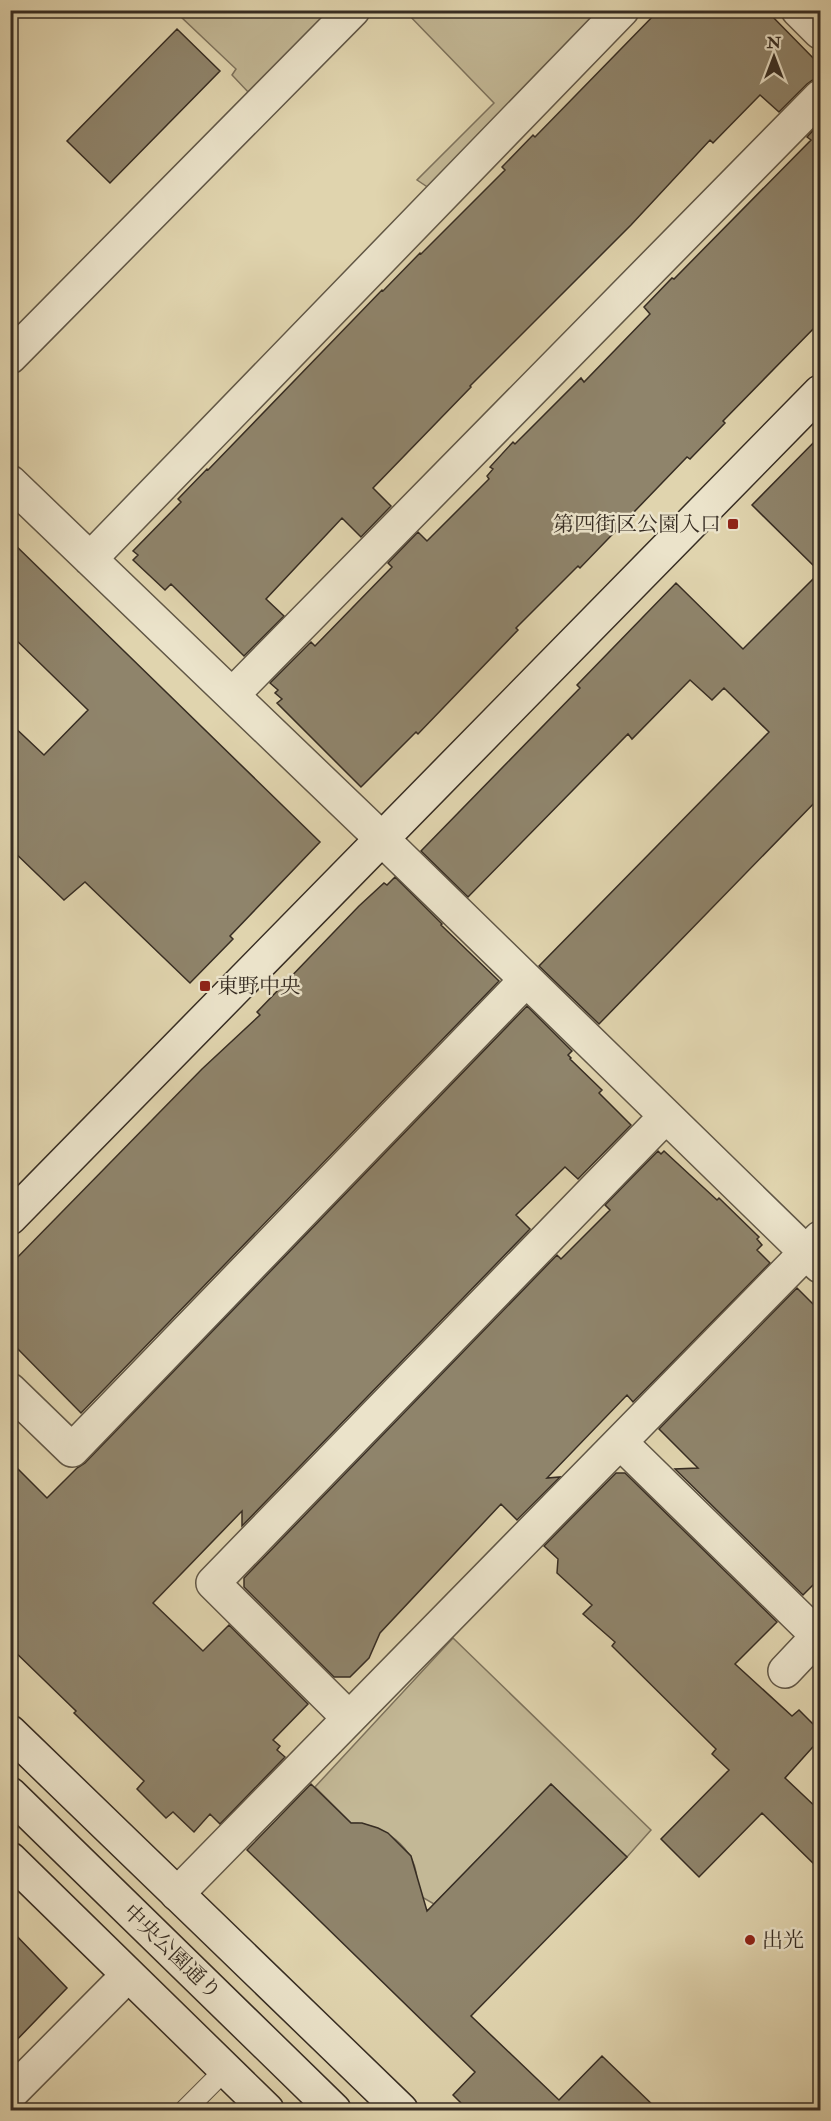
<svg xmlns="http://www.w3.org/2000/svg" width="831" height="2121" font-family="'IM FELL Double Pica','Noto Serif JP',serif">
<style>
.green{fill:#c3b896;stroke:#7d725c;stroke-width:1.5}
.building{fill:#8f846b;stroke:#372d23;stroke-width:1.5}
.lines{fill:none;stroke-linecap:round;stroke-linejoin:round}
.lane-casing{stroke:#615746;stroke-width:22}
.street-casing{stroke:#615746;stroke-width:36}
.secondary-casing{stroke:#372d23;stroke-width:36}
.lane{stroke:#ebe3ca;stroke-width:20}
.street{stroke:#ebe3ca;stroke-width:33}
.secondary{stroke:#ebe3ca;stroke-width:33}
.poi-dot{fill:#8f2418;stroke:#ebe3ca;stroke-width:2}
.labels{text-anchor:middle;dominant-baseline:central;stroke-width:5;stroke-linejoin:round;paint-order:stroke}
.poi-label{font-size:21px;fill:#372d23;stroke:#ebe3ca;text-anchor:start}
.street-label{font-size:21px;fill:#372d23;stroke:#ebe3ca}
</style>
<rect width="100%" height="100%" fill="#e0d4ae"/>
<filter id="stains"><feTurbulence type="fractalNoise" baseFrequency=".00333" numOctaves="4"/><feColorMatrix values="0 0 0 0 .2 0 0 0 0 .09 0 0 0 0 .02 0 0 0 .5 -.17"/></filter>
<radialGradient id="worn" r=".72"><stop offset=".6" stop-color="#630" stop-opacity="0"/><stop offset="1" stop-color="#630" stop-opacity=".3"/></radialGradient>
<!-- green -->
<path class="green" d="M186,10L330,11L249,93L232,75L236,69L179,15Z
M405,11H601L432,190L417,180L494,103Z
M453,1638L651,1830L627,1857L551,1784L434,1904L415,1893C426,1855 386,1823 351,1823L315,1787Z"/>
<!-- building -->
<path class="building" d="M659,10H766L820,65V79H814L807,84L779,112L760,95L713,143L710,140L631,225L470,386L471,387L373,488L391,506L361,537L342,518L266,599L284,616L244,656L171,584L165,590L133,560L138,555L133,551L181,502L178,499L207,469L208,470L382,290L383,291L420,253L421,254L505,170L502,167L533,135L535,137Z
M177,29L220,71L110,183L67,141Z
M820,123V322L723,421L725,423L690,459L687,457L580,568L578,566L516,628L518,630L418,734L416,732L361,787L277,703L282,699L275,693L278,690L270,683L311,642L315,646L392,567L388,563L418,532L427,541L489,479L487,476L493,469L490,467L513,442L515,444L581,378L584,382L650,314L644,307L672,278L674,279L811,140L807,137Z
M820,436V797L599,1024L539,966L769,732L724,688L712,700L690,680L632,739L628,734L468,897L421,851L580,688L577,685L676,583L743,649L820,572L752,505Z
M10,540L320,842L230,936L233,939L190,983L85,882L64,900L10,848V723L44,755L88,710L10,634Z
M395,877L442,924L441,925L499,981L81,1413L10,1341V1265L202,1069L260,1015L257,1012L359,906L384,883L387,885Z
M527,1006L572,1051L568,1055L571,1058L570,1059L602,1090L599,1093L631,1125L578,1179L565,1167L516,1215L530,1229L242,1526V1511L153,1603L203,1651L229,1625L308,1704L273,1740L280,1746L277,1750L285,1757L220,1824L210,1814L194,1832L173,1812L166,1818L137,1789L144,1781L74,1713L76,1711L10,1647V1461L47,1498L77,1468L85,1463Z
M658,1151L661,1154L664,1151L717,1200L719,1198L759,1237L757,1239L762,1245L757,1250L770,1263L633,1402L627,1395L547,1478L560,1477L517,1520L501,1504L380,1633L369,1658L350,1677H334L244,1587V1578L557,1255L561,1259L610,1210L605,1205Z
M797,1288L820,1311V1578L803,1595L675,1469L698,1468L659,1429Z
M616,1473H625L777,1622L735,1664L792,1716L799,1710L820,1731V1739L785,1778L820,1811V1870L762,1813L699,1877L661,1839L729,1770L712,1754L716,1749L612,1646L615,1642L583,1614L592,1605L557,1573L558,1559L544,1546Z
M311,1784L351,1823H362L378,1828L388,1833L411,1856L427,1911L551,1784L627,1857L471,2016L559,2100L602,2056L658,2110H468L453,2095L475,2072L247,1850Z
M10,1929L67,1988L10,2047Z"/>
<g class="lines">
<!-- lane casing -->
<g class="lane-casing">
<path id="lane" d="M185,2110L225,2070"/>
</g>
<!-- street casing -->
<g class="street-casing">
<path id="street" d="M798,10L820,32
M10,357L353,10
M10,482L382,839L820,1266
M90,559L622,10
M232,695L820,97
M10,1390L72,1450L526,980
M620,1442L818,1636L785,1671
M349,1718L213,1583L665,1117
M177,1894L820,1238
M10,2094L128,1975"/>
</g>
<!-- secondary casing -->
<g class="secondary-casing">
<path id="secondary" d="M10,1218L820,392
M10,1732L401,2110
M10,1794L334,2110
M10,1859L267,2110"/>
</g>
<!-- lane -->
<use href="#lane" class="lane"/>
<!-- street -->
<use href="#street" class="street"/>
<!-- secondary -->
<use href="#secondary" class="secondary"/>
</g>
<!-- markers -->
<g class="poi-dot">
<rect x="727" y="518" width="12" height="12" rx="3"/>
<rect x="199" y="980" width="12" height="12" rx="3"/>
<circle cx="750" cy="1940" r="6"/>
</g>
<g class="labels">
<!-- poi labels -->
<g class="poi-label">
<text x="721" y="524" text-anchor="end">第四街区公園入口</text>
<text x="217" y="986">東野中央</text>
<text x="762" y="1940">出光</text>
</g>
<!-- street labels -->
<g class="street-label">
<text transform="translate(172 1952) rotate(44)">中央公園通り</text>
</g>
</g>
<!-- margin -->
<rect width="831" height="2121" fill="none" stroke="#e0d4ae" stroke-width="36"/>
<rect x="12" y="12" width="807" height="2097" fill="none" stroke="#372d23" stroke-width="3"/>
<rect x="18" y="18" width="795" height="2085" fill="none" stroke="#372d23" stroke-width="1.5"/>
<!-- north arrow -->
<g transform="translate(774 57)" stroke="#ebe3ca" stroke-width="4.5" paint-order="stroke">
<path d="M0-4.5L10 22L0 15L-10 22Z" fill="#372d23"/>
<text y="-9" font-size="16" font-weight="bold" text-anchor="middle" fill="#372d23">N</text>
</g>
<rect width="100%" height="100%" filter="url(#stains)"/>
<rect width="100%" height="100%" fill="url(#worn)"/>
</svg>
